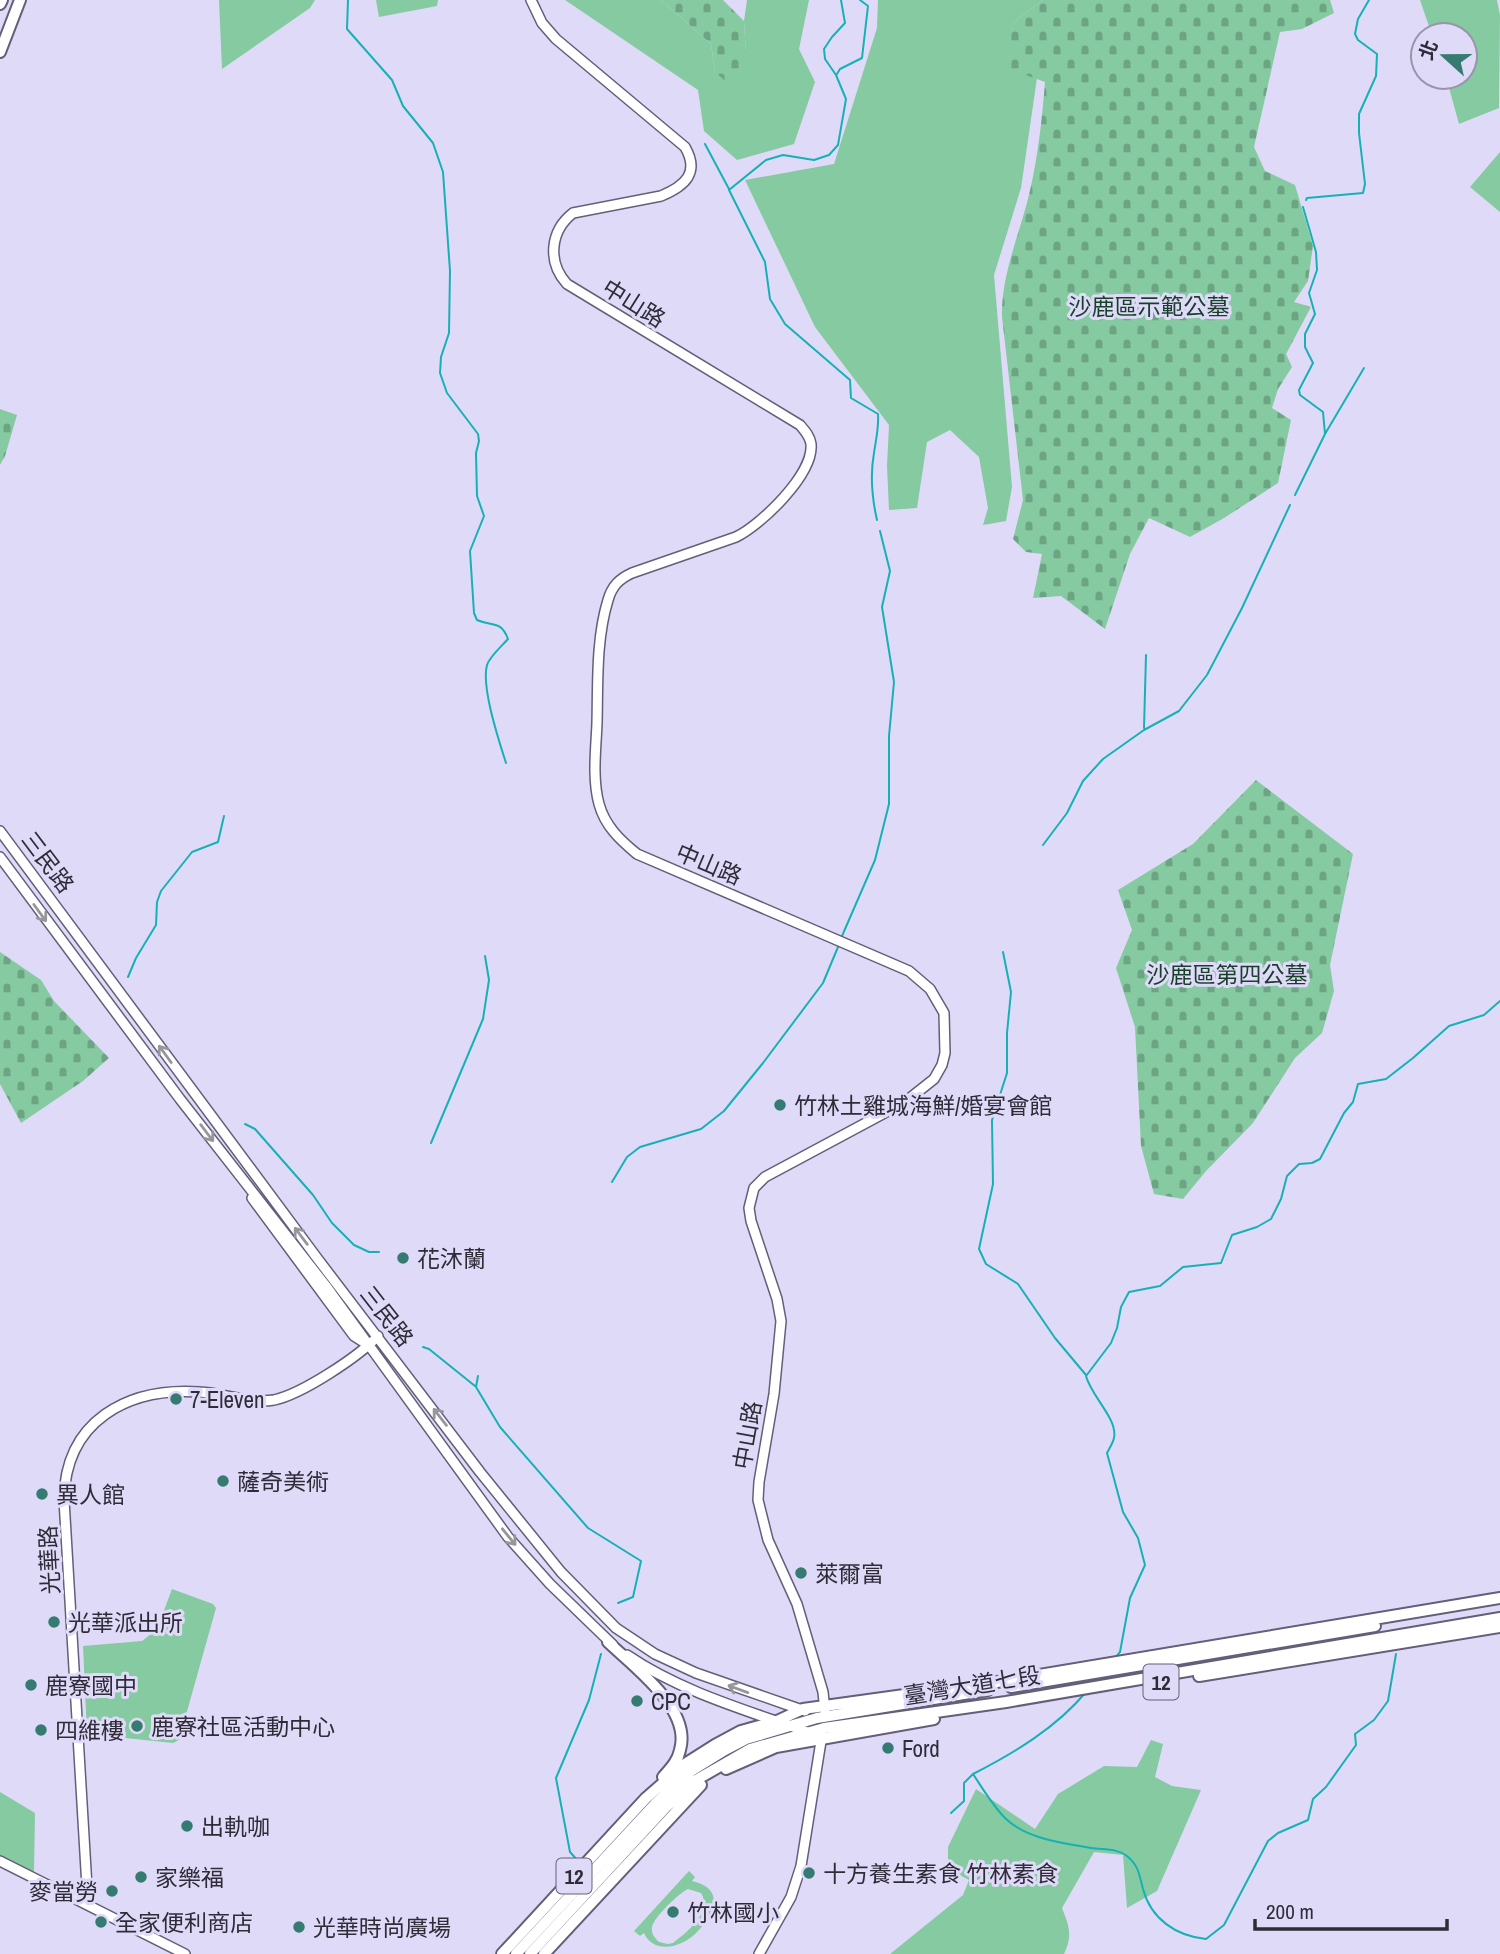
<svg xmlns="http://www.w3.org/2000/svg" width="1500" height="1954" font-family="'Archivo Narrow','Noto Sans TC',sans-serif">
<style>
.green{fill:#85caa1;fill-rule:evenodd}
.cemetery{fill:url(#cemetery-stones)}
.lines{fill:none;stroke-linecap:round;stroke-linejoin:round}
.stream{stroke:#18b1b3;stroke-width:2}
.secondary-casing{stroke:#645e79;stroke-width:12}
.primary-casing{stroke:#645e79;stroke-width:14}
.secondary{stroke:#fff;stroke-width:9}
.primary{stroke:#fff;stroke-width:10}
.oneway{stroke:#97969c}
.poi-dot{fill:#367b71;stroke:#e0daf9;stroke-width:2.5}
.labels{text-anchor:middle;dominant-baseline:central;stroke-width:6;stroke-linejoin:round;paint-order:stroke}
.shield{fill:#e0daf9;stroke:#646072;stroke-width:2}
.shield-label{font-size:21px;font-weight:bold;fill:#2f2c38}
.street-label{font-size:23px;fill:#2f2c38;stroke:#e0daf9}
.park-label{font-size:23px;fill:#183f2a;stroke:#e0daf9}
.poi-label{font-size:23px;fill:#2f2c38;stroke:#e0daf9;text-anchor:start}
</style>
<defs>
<pattern id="cemetery-stones" width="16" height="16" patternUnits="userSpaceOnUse" patternTransform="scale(1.75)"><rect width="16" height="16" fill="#85caa1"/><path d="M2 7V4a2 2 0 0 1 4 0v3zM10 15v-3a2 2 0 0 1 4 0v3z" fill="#6da484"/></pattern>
</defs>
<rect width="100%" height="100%" fill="#e0daf9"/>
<!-- green -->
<path class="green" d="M219,0H315L310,8L222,69Z
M376,0H438L437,6L379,17Z
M565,0H661L711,44L715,72L746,56L744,21L747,0H809L799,49L815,82L794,144L737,160L704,131L698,90Z
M878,0H1043L1014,22L1002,66L1037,78L1021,188L994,275L1012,487L1006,521L983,525L988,508L979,457L950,430L927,442L917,508L889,510L887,466L889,425L815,327L745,180L834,164L877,28Z
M1420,0H1497L1500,15L1499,108L1459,124L1446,77H1465V35H1432Z
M1500,152V212L1470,187Z
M172,1589L213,1604L216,1608L179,1740L173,1743L87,1734L83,1646L142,1641L157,1629Z
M1151,1740L1163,1744L1155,1777L1172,1786L1201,1790L1157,1891L1127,1908L1123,1855L1094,1852L1062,1908C1069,1926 1073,1935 1064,1954H890L963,1895L969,1880L948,1869V1847L976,1789L1035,1829L1058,1794L1104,1766L1137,1767Z
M0,1792L35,1813L34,1872L0,1856Z
M689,1871L695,1877L692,1881C726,1889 714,1913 698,1931C682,1949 653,1954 644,1933L640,1936L634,1931ZM688,1889L701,1893C713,1912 687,1932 673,1943L668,1944L659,1942C654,1937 651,1933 652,1927C654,1917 679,1893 688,1889Z"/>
<!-- cemetery -->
<path class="cemetery" d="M661,0H723L744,21L746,56L731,86L715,72L711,44Z
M1043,0H1330L1334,13L1302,29L1280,32L1254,147L1265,171L1295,185L1313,246L1308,281L1294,302L1311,307L1286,354L1292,367L1278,389L1272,408L1291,420L1278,483L1224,518L1190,537L1149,518L1130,554L1105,629L1061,596L1033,598L1042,554L1026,552L1013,539L1023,500L1002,317C1001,275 1019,236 1029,195C1038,157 1042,120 1045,82L1001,66L1014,22Z
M0,409L17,415L5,456L0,465Z
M1256,780L1353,854L1330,965L1334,991L1322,1033L1295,1058L1253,1123L1206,1171L1183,1199L1154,1194L1141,1146L1135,1027L1116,968L1132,930L1118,890L1193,844Z
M0,952L41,980L54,1001L109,1058L83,1081L21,1123L0,1084Z"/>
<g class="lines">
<!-- stream -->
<path class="stream" d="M348,0L347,29L392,80L403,106L433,143L443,172L450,271L449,333L441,357L440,373L447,393L478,434L479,441L476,453L477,496L484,516L470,551L474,613L477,620C493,627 501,620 508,639C502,646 490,656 487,665C481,687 499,741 506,763
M841,0L845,23L832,37L824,49L825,59L836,75L846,99L838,145L829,155L814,160L783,155L766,160L729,190L765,262L770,299L785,324L850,380L851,398L878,414C879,428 876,439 874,453C870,475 872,498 877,520
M837,74L840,69L862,58L868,6L860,0
M705,144L729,189
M1306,200L1307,198L1363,193L1365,184L1359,133V114L1376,76L1377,54L1358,40L1355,34L1358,19L1369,0
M1303,207L1316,252L1317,270L1309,293L1315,314L1305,334V347L1313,363L1299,390L1300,395L1323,412L1325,434
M1295,495L1325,434L1364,368
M1144,728L1146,655
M1043,845L1067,813L1083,781L1103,759L1144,730L1179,711L1207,675L1242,608L1290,505
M842,936L875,860L889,804V736L894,682L882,607L890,571L880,531
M1003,952L1011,992L1007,1033V1073L992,1120L993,1184L979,1249L986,1264L1018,1284L1055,1338L1086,1375
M128,977L136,958L156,925L157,902L161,891L192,852L218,842L224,816
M245,1124L255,1129L313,1195L332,1223L354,1245L369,1252H379
M431,1143L483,1019L489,980L485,956
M612,1182L627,1157L640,1147L701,1129L724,1111L763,1063L823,983L838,947
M423,1347L429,1349L475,1386
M478,1376L476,1387L500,1427L588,1528L641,1561L633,1597L618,1603
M1115,1658L1120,1652L1130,1598L1145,1565L1138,1538L1123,1512L1107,1453C1109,1449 1113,1443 1114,1438C1118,1419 1091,1396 1086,1376L1111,1343L1117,1328L1121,1307L1129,1292L1160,1286L1183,1267L1221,1263L1232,1235L1257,1227L1271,1219L1281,1199L1287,1176L1299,1164L1312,1163L1320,1159L1344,1113L1353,1102L1358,1084L1386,1079L1413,1058L1449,1026L1484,1015L1500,1001
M973,1774C1014,1753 1056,1728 1086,1692
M951,1813L964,1801V1783L973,1774C983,1789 993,1806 1005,1818C1026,1839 1063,1843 1091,1848C1103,1850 1117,1848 1127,1856C1139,1866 1139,1874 1143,1889C1151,1919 1176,1936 1206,1939L1224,1925L1268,1841L1278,1833L1308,1820L1313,1799L1326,1787L1356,1745L1355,1734L1374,1720L1388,1701L1396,1654
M578,1861L570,1852L556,1778L589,1700L601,1654"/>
<!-- secondary casing -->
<g class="secondary-casing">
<path id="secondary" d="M531,0L542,23L556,39L685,147C700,173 685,186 661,196L573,213C550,231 547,262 567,284L800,425C805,431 810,436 811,444C814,474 761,525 736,537L632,573C619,579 612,586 608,600C596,639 598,683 597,723C596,749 592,778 599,804C605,826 620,840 637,854L909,971L930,989L944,1013L945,1053L942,1065L934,1079L905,1102L765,1177L754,1188L749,1208L751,1221L777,1299L781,1321L774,1394L759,1482L758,1500L768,1540L797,1604L823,1692L825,1711
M0,831L317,1258L480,1472L561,1572L616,1628L655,1654L696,1673L805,1711
M0,857L180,1099L326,1286L508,1537L550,1584L613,1645
M252,1198L354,1336L365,1343
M627,1655C681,1692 749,1711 810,1733
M0,1861L185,1954
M88,1904L64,1500C65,1421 127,1387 200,1392C224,1393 249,1404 274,1400C302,1394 358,1357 378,1336
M759,1954L791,1897L801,1866L822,1735"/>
</g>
<!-- primary casing -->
<g class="primary-casing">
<path id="primary" d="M0,4L2,0
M0,52L20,0
M608,1642C634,1667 692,1709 680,1750C678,1761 670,1769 663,1777
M1199,1676L1500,1627
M1011,1687L1375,1626
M726,1769L776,1747L934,1719
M502,1954L646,1798L685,1764L715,1745L741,1731L777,1721L803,1709L991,1683L1500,1598
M516,1954L656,1803L691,1771L725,1750L746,1739L817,1718L988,1690
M530,1954L666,1807L696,1780L750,1749L824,1728L1006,1702L1500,1618
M544,1954L701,1785"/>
</g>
<!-- secondary -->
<use href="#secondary" class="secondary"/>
<!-- primary -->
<use href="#primary" class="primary"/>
</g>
<!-- one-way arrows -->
<defs><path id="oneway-shaft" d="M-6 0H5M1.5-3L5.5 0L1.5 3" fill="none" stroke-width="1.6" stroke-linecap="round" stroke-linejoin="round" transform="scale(1.75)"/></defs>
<g class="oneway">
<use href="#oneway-shaft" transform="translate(40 913) rotate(54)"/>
<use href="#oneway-shaft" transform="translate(165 1054) rotate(-126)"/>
<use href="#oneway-shaft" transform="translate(207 1133) rotate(53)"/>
<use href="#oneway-shaft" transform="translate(301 1236) rotate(-127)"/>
<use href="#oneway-shaft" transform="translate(440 1417) rotate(-128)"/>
<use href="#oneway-shaft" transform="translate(509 1537) rotate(51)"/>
<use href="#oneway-shaft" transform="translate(738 1689) rotate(-160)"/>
</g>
<!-- markers -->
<g class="poi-dot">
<circle cx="780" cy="1105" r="7"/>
<circle cx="403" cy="1258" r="7"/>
<circle cx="176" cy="1399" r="7"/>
<circle cx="223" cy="1481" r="7"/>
<circle cx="42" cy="1494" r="7"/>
<circle cx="801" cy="1573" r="7"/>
<circle cx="54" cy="1622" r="7"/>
<circle cx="31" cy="1685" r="7"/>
<circle cx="637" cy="1701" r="7"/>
<circle cx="137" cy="1726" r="7"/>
<circle cx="41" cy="1730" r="7"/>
<circle cx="888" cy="1748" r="7"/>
<circle cx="187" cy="1826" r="7"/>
<circle cx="809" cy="1873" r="7"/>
<circle cx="141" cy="1877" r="7"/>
<circle cx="112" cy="1891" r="7"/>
<circle cx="673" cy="1912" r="7"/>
<circle cx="101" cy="1922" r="7"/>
<circle cx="299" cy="1927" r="7"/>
</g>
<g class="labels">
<!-- shield labels -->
<g class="shield">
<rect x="1143.5" y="1664.5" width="35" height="35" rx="5"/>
<rect x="556.5" y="1858.5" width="35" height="35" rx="5"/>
</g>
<g class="shield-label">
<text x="1161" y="1682">12</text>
<text x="574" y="1876">12</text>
</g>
<!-- street labels -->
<g class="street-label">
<text transform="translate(634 303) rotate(32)">中山路</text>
<text transform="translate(48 862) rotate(53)">三民路</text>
<text transform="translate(709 864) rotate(23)">中山路</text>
<text transform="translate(387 1316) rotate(52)">三民路</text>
<text transform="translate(747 1435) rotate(-80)">中山路</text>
<text transform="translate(49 1560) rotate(-93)">光華路</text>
<text transform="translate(972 1685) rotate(-9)">臺灣大道七段</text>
</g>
<!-- park labels -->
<g class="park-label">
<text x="1149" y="306">沙鹿區示範公墓</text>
<text x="1227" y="974">沙鹿區第四公墓</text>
</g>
<!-- poi labels -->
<g class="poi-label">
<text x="794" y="1105">竹林土雞城海鮮/婚宴會館</text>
<text x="417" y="1258">花沐蘭</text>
<text x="190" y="1399">7-Eleven</text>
<text x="237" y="1481">薩奇美術</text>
<text x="56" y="1494">異人館</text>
<text x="815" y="1573">萊爾富</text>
<text x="68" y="1622">光華派出所</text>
<text x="45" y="1685">鹿寮國中</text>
<text x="651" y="1701">CPC</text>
<text x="151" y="1726">鹿寮社區活動中心</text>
<text x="55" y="1730">四維樓</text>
<text x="902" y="1748">Ford</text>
<text x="201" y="1826">出軌咖</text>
<text x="823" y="1873">十方養生素食 竹林素食</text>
<text x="155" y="1877">家樂福</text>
<text x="98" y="1891" text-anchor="end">麥當勞</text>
<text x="687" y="1912">竹林國小</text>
<text x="115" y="1922">全家便利商店</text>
<text x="313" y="1927">光華時尚廣場</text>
</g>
</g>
<!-- north arrow -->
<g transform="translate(1444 56) rotate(291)"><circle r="33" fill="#e0daf9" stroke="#9994ac" stroke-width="2"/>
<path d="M0-5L12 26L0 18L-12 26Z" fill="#367b71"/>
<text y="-10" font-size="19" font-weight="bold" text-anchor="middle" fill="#2f2c38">北</text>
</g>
<!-- scale -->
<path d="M1255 1919v10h192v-10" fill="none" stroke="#2f2c38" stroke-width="3.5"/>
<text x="1266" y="1919" font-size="21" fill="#2f2c38" stroke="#e0daf9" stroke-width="5" paint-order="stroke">200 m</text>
</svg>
